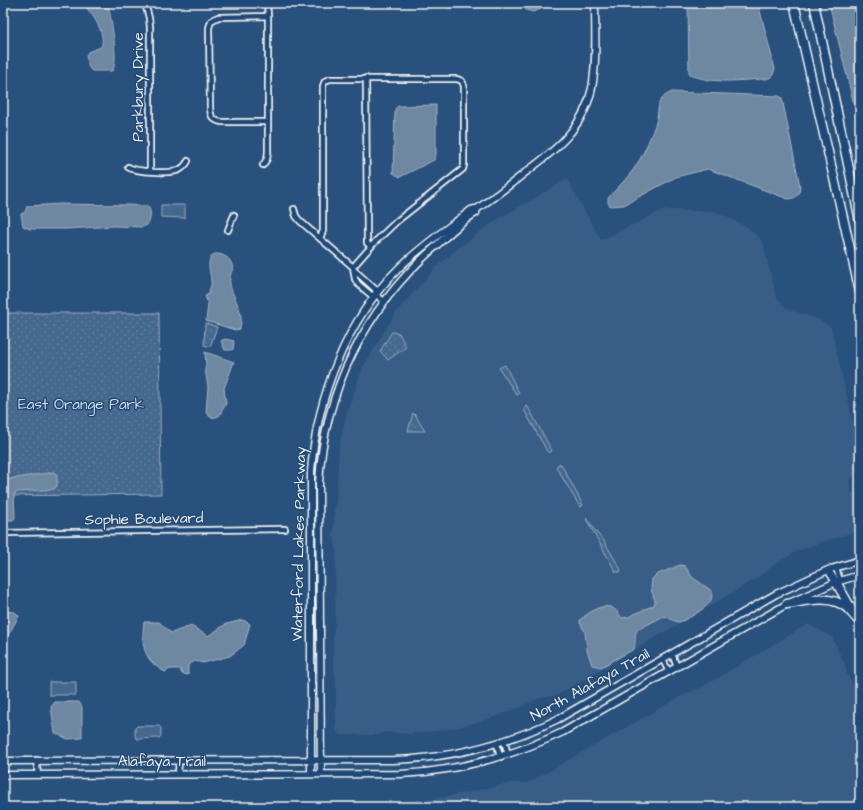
<svg xmlns="http://www.w3.org/2000/svg" width="863" height="810" font-family="'Architects Daughter',sans-serif">
<style>
.built{fill:#375d86}
.grass{fill:url(#grass-tufts);stroke:#9cacbb}
.park{fill:url(#park-dots);stroke:#9cacbb}
.pitch{fill:#45688e;stroke:#9cacbb}
.water{fill:#6e88a2;stroke:#a4b2be}
.lines{fill:none;stroke-linecap:round;stroke-linejoin:round}
.stream{stroke:#a4b2be;stroke-width:1.5}
.street-casing{stroke:#f4f1e8;stroke-width:8}
.secondary-casing{stroke:#f4f1e8;stroke-width:9}
.highway-casing{stroke:#f4f1e8;stroke-width:11}
.street{stroke:#1f4a7a;stroke-width:4.5}
.secondary{stroke:#1f4a7a;stroke-width:6}
.highway{stroke:#1f4a7a;stroke-width:8}
.labels{text-anchor:middle;dominant-baseline:central;stroke-width:3;stroke-linejoin:round;paint-order:stroke}
.street-label{font-size:15px;fill:#f4f1e8;stroke:#1f4a7a}
.park-label{font-size:15px;fill:#dadcda;stroke:#1f4a7a}
</style>
<defs>
<pattern id="grass-tufts" width="24" height="20" patternUnits="userSpaceOnUse"><rect width="24" height="20" fill="#45688e"/><path d="M3 7l-1-3M5 7V3M7 7l1-3M15 17l-1-3M17 17v-4M19 17l1-3" fill="none" stroke="#607e9e"/></pattern>
<pattern id="park-dots" width="8" height="8" patternUnits="userSpaceOnUse"><rect width="8" height="8" fill="#45688e"/><path d="M2 2h.1M6 6h.1" fill="none" stroke="#607e9e" stroke-width="1.8" stroke-linecap="round"/></pattern>
</defs>
<rect width="100%" height="100%" fill="#28517e"/>
<filter id="ink" filterUnits="userSpaceOnUse"><feTurbulence type="fractalNoise" baseFrequency=".025" numOctaves="2"/><feDisplacementMap in="SourceGraphic" scale="8" xChannelSelector="R" yChannelSelector="G"/><feConvolveMatrix kernelMatrix="1 2 1 2 8 2 1 2 1" color-interpolation-filters="sRGB"/></filter>
<g filter="url(#ink)">
<!-- built -->
<path class="built" d="M567,179L601,240L663,210L714,211L747,227L763,242L776,296L786,308L818,319L831,327L856,436L858,472L849,481L852,493L860,491V525L854,532L799,550L774,565L754,580L558,695L540,698L511,711L480,722L445,730L409,734L382,732L379,735H340L336,731V682L333,661V633L335,623L336,548L333,535L334,512L336,501L339,448L346,414L363,367L396,312L435,268L452,253L493,222Z
M808,624L832,637L846,667V672L860,697V807H325L326,804L330,802L338,801H406L440,798L510,783H528L683,695L702,687Z"/>
<!-- grass -->
<path class="grass" d="M505,365L519,393L518,395L516,394L499,368Z
M526,406L528,407L552,451L549,453L547,451L524,410Z
M413,413L415,415L425,431H408Z
M558,464H561L583,505L581,507H580L556,467Z
M587,518L597,533L604,541L621,570L620,572H616L586,519Z"/>
<!-- park -->
<path class="park" d="M3,313H159L161,494L3,496Z
M205,323L217,327L210,347L204,345Z
M392,332L399,333L406,347L388,360L380,351Z"/>
<!-- pitch -->
<path class="pitch" d="M161,205H185V218L161,217Z
M49,682H76V695H49Z
M137,726H159L161,728V736L159,738L137,739L135,736V728Z"/>
<!-- water -->
<path class="water" d="M82,3H108C110,15 120,62 112,71H92L89,68L86,55L88,52L101,47C107,33 91,12 82,3Z
M445,3H514V7L449,8L447,7Z
M530,3L541,5V9L533,12L526,10L525,5Z
M688,3H758L775,69L772,77L766,79C740,80 712,85 689,74Z
M829,3H860V111L858,116L855,109Z
M672,92L779,96L782,98L800,186L799,194L794,198L788,199L708,169L676,177L624,205L610,206L608,203V198C616,189 626,180 633,170C642,158 650,139 655,125C661,109 653,100 672,92Z
M436,105V154L434,160L400,177L393,173L395,109L398,106Z
M61,204L128,205L148,206C152,211 151,221 147,225L142,227L114,226L67,229H30L23,226L21,214L25,212L27,206Z
M214,254C224,253 232,259 233,269C223,285 239,300 241,316C242,320 240,325 240,329L235,330L206,321L208,304L205,296L209,294C209,290 210,288 211,285C212,274 204,262 214,254Z
M225,339L234,341L233,349L231,350H225L221,341Z
M205,352L234,362L224,388L226,404L219,416L212,418L209,416L206,412L208,387L205,369L206,365Z
M54,472L57,475V486L54,489L18,492L14,494L15,518L13,520H3V480Z
M680,565L685,566L692,577L712,591C712,596 712,600 709,603C705,609 685,621 679,622C674,622 669,617 664,616L637,630C634,636 636,642 634,649L601,667L592,665L587,650L585,632L580,623V620C588,613 600,604 610,607C615,608 619,614 622,618L628,617L654,605L655,601L651,589L652,579L656,575Z
M3,611L15,612L19,616L3,644Z
M243,620L250,624L244,645L230,656L203,663L195,661L188,665V675L182,674L180,669H170L165,672C143,660 141,645 144,622H159L171,633L191,626L208,636L226,624Z
M55,702H79L82,707V738L68,739L55,733L51,707Z"/>
<g class="lines">
<!-- stream -->
<path class="stream" d="M857,115L860,130"/>
<!-- street casing -->
<g class="street-casing">
<path id="street" d="M145,3L149,18L150,27V171
M268,16L218,17L211,21L209,28L210,107C210,116 213,121 222,122H268
M366,78L367,239V243L371,247
M263,165L267,159L268,152V16L267,3
M128,167C136,172 171,174 179,170C183,168 186,165 188,161
M294,209L296,216L300,221L353,267L355,279L358,284L371,295H376L384,301
M228,230L234,215
M320,238L323,231V86L325,81L330,79H457L462,81L464,86V165L463,169L397,221L375,242L353,267
M354,270L375,289L376,295
M3,533L285,529
M836,567L840,581
M672,654L677,667
M663,660L669,672
M504,741L508,754
M497,744L500,757
M36,760L38,774
M178,774L179,760"/>
</g>
<!-- secondary casing -->
<g class="secondary-casing">
<path id="secondary" d="M828,570L836,582
M3,761L394,760C452,758 506,744 558,719L776,594L828,570L860,560
M311,774V471C317,397 346,320 399,268C421,246 447,229 471,210L474,209H477
M321,774L319,483C324,390 366,307 436,246C448,235 462,221 476,213L477,209C494,197 510,185 526,172C556,150 584,127 592,88C597,61 595,31 595,3
M3,775L401,774C459,771 510,757 563,732L787,604L836,582L860,575"/>
</g>
<!-- highway casing -->
<g class="highway-casing">
<path id="highway" d="M794,3L860,292
M814,3L860,221
M836,582L852,610
M787,604C807,601 830,594 847,608C851,612 854,616 858,620"/>
</g>
<!-- street -->
<use href="#street" class="street"/>
<!-- secondary -->
<use href="#secondary" class="secondary"/>
<!-- highway -->
<use href="#highway" class="highway"/>
</g>
</g>
<g class="labels">
<!-- street labels -->
<g class="street-label">
<text transform="translate(138 87) rotate(-90)">Parkbury Drive</text>
<text transform="translate(144 519) rotate(-1)">Sophie Boulevard</text>
<text transform="translate(299 544) rotate(-89)">Waterford Lakes Parkway</text>
<text transform="translate(590 685) rotate(-29)">North Alafaya Trail</text>
<text x="162" y="761">Alafaya Trail</text>
</g>
<!-- park labels -->
<g class="park-label">
<text x="81" y="404">East Orange Park</text>
</g>
</g>
<!-- margin -->
<rect width="863" height="810" fill="none" stroke="#1f4a7a" stroke-width="16"/>
<rect x="8" y="8" width="847" height="794" fill="none" stroke="#f4f1e8" stroke-width="1.5" filter="url(#ink)"/>
</svg>
